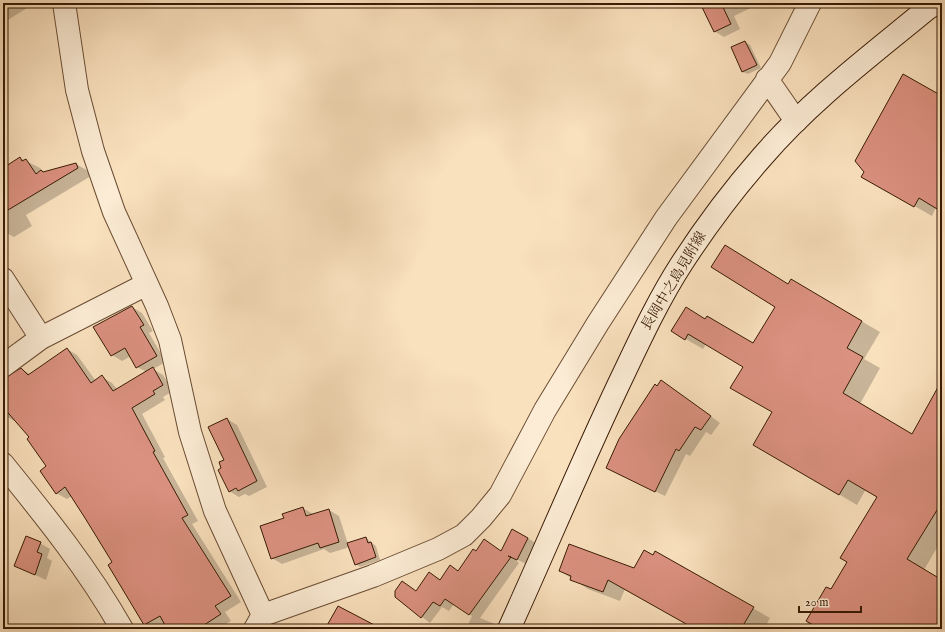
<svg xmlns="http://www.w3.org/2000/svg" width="945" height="632" font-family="'IM FELL English','Noto Serif JP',serif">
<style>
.shadow{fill:#0003}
.building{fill:#db9180;stroke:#391b04}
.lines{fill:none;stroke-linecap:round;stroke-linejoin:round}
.minor-casing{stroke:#694c32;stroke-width:24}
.tertiary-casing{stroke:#694c32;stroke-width:24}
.secondary-casing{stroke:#391b04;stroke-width:24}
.minor{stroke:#fcecd5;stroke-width:22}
.tertiary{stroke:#fcecd5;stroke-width:22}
.secondary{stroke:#fcecd5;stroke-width:22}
.labels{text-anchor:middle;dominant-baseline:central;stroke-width:3.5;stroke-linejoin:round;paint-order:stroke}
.street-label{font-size:14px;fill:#391b04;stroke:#fcecd5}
</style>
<rect width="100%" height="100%" fill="#fae1be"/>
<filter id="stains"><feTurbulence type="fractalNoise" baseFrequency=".005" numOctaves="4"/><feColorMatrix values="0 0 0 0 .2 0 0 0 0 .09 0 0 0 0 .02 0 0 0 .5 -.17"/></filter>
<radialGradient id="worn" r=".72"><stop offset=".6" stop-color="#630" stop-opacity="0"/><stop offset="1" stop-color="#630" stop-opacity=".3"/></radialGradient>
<!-- shadow -->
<path class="shadow" d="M3,3H35L3,23Z
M701,3H761L734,16L740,29L724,37L714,31Z
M745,42L750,45L761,68L748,74L743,72L732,47Z
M942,97V211L936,207L932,216L862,176Z
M20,158L40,168L45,173L76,164L90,172L91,176L26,215L32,226L14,237L3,231V169Z
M726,246L789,285L791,280L880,332L864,359L880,368L860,404L912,435L942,387V539L924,570L942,581V629H804L827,588L831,591L848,562L878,497L866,489L857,505L754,444L773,412L744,367L706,344L703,349L672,331L706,320L754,344L776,307Z
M132,307L142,313L153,331L149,333L166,362L153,369L163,375L173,391L163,397L165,400L142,414L165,457L163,458L198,521L192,524L241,602L225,612L231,621L217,629H147L109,565L114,563L72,496L67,499L56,493L47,466L31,438L15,420L14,421L3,414V381L22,369L30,374L67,349L77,355L96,381L102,377L112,383L118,390L147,372L137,367L131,356L122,361L112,355Z
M671,387L720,423L711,435L706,432L690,456L686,454L665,496L617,473Z
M227,419L237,425L267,487L249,496L245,494L239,497L229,491L223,468L225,460Z
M303,508L313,514L329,510L339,516L348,544L366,538L376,546L380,560L360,567L356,564L350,547L330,553L324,549L282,564L272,558L285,519Z
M528,538L537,544L526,564L514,558L519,563L480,618L495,624L493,629H466L472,616L454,604L449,611L442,607L430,623L396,597L417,592L430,573L441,580L459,571L476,552L493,546L502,552Z
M40,543L50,549L47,558L52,561L46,580L15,565Z
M655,553L770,618L764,629H696L625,589L620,601L588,589L560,571L634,569L653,556Z"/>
<!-- building -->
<path class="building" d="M700,3H721L731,24L714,32Z
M745,41L757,65L742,72L731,47Z
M903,74L942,96V212L919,198L914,207L861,177L864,172L855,161Z
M20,157L22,161L26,159L36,174L41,170L43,172L76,163L78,168L3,213V168Z
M725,245L788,284L791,279L862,321L847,348L863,357L843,393L912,434L942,380V502L907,559L942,580V629H820L806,621L826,587L831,589L847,562L840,558L877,497L848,480L839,495L753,445L772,412L730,388L743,367L688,334L685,340L671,331L686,307L705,319L707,316L753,343L775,307L711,267Z
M132,306L144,325L140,327L157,356L136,368L125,348L111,356L93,327Z
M67,348L91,383L102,375L113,391L153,367L163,385L153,391L155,394L132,408L155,451L153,452L188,515L182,518L231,596L215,606L221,614L198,629H167L160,616L144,625L108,565L112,562L85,518L65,487L56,494L40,471L46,466L27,439L29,437L3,407V379L21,368L28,375Z
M661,380L711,416L701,430L695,427L679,451L676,449L655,492L606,468L619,439L655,384L657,386Z
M227,418L257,481L238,491L236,488L229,492L218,470L221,468L219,462L224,460L208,427Z
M303,507L306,516L329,509L339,542L320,548L318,543L271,559L260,526L284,518L282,514Z
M512,529L528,538L517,560L508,556L511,557L469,615L445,599L440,606L433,602L421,618L395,597V591L402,581L416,591L429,572L440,580L450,565L458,571L473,549L476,551L484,539L501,551Z
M26,536L41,542L37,552L42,554L35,575L14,566Z
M366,537L368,543L371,542L376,557L355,565L347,543Z
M569,544L634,568L644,550L653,555L655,551L754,607L741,629H695L608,580L603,592L570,580L571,576L559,571Z
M338,606L382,629H325Z"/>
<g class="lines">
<!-- minor casing -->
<g class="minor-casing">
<path id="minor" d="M64,3L77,90L93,151L114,212L157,306L170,340L190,432L215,511L263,615
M767,79L796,121
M3,279L41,338
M3,366L41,338L147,284
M255,629L263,615L373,576L438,549L464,535L481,518L500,495L545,410L598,323L666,218L780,63L810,3"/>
</g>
<!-- tertiary casing -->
<g class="tertiary-casing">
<path id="tertiary" d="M3,464C46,517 88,569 122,629"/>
</g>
<!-- secondary casing -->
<g class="secondary-casing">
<path id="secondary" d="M509,629C548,543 584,456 625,371C642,335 660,297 682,263C706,226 733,190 762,157C810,101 870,56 927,9L936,3"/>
</g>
<!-- minor -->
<use href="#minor" class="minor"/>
<!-- tertiary -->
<use href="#tertiary" class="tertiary"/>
<!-- secondary -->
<use href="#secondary" class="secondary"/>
</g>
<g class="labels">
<!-- street labels -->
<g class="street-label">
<text transform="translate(674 281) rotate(-59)">長岡中之島見附線</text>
</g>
</g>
<!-- margin -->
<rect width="945" height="632" fill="none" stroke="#fae1be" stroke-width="16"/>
<rect x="4" y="4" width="937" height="624" fill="none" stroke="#391b04" stroke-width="2"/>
<rect x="8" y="8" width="929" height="616" fill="none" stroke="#391b04"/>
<!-- scale -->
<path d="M799 606v6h62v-6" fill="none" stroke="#391b04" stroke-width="2"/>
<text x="805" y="606" font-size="12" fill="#391b04" stroke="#fcecd5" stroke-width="3" paint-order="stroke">20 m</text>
<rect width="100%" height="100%" filter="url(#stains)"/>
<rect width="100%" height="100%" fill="url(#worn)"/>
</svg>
